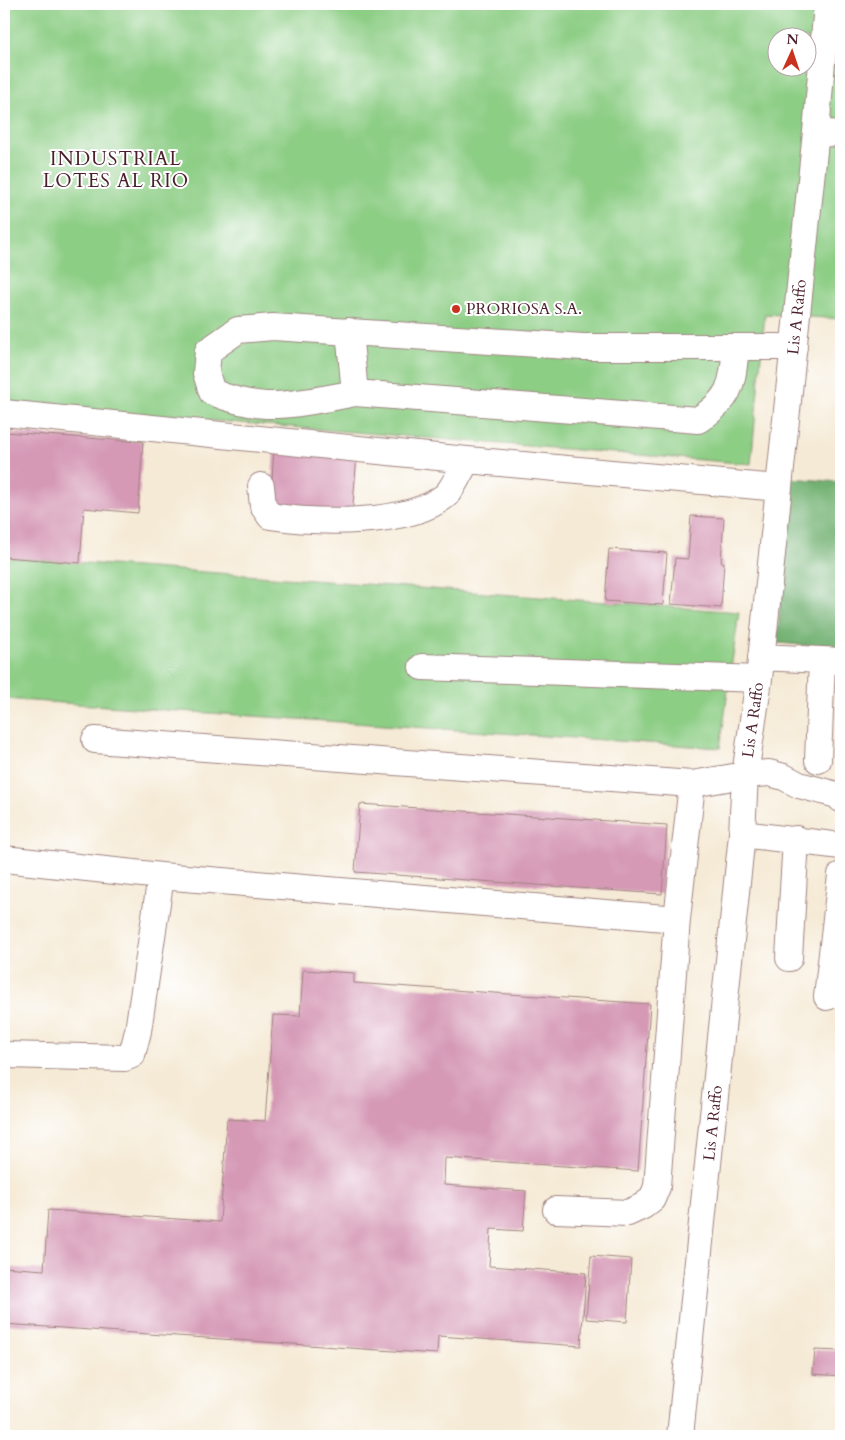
<svg xmlns="http://www.w3.org/2000/svg" width="845" height="1440" font-family="Cardo,serif">
<style>
.green{fill:#8dce85;stroke:#6c7658;fill-rule:evenodd}
.forest{fill:#72b172;stroke:#5e684e}
.building{fill:#d599b6}
.lines{fill:none;stroke-linecap:round;stroke-linejoin:round}
.minor-casing{stroke:#a08480;stroke-width:28}
.minor{stroke:#fff;stroke-width:26}
.poi-dot{fill:#c8321e;stroke:#fff;stroke-width:2}
.labels{text-anchor:middle;dominant-baseline:central;stroke-width:4;stroke-linejoin:round;paint-order:stroke}
.poi-label{font-size:16px;fill:#4a1f2b;stroke:#fff;text-anchor:start}
.street-label{font-size:16px;fill:#4a1f2b;stroke:#fff}
.quarter-label{font-size:19px;letter-spacing:1px;fill:#4a1f2b;stroke:#fff}
</style>
<rect width="100%" height="100%" fill="#fff"/>
<filter id="ink" filterUnits="userSpaceOnUse"><feTurbulence type="fractalNoise" baseFrequency=".02" numOctaves="2"/><feDisplacementMap in="SourceGraphic" scale="10" xChannelSelector="R" yChannelSelector="G"/><feConvolveMatrix kernelMatrix="1 2 1 2 8 2 1 2 1" color-interpolation-filters="sRGB"/></filter>
<filter id="wash" filterUnits="userSpaceOnUse"><feTurbulence type="fractalNoise" baseFrequency=".0096" numOctaves="4" result="noise"/><feDisplacementMap in="SourceGraphic" scale="20" xChannelSelector="R" yChannelSelector="G"/><feGaussianBlur stdDeviation="1.12" result="paint"/><feColorMatrix in="noise" values="0 0 0 0 0 0 0 0 0 0 0 0 0 0 0 0 0 1.4 0 .05"/><feComposite in="paint" operator="in"/></filter>
<g filter="url(#wash)">
<rect width="100%" height="100%" fill="#f5ead5"/>
<!-- green -->
<path class="green" d="M4,4H841V319L765,314L751,464L4,404ZM778,38H808V68H778Z
M4,557L739,612L720,748L4,699Z"/>
<!-- forest -->
<path class="forest" d="M790,478L841,482V648L777,643Z"/>
<g id="blocks">
<!-- building -->
<path class="building" d="M4,432L143,442L138,513L84,508L80,563L4,557Z
M274,449L357,455L352,516L270,510Z
M691,516L724,518L721,562H724L721,608L671,604L675,558L688,559Z
M609,549L667,553L663,605L605,601Z
M360,804L667,825L662,894L355,872Z
M303,970L354,973V983L650,1004L638,1171L445,1158L444,1185L526,1191L523,1231L491,1229L489,1266L586,1273L581,1346L438,1336L437,1354L4,1324V1267L44,1270L48,1210L220,1222L227,1119L265,1121L273,1015L300,1016Z
M591,1256L631,1259L627,1322L586,1319Z
M815,1350L841,1351V1376L813,1374Z"/>
</g>
</g>
<g filter="url(#ink)">
<use href="#blocks" fill-opacity="0" stroke="#a08480" stroke-width="1"/>
<g class="lines">
<!-- minor casing -->
<g class="minor-casing">
<path id="minor" d="M816,132L841,134
M349,331L355,393
M736,347C732,385 732,398 698,420L355,393C329,398 292,406 266,405C247,404 229,399 212,392L206,373L208,351L238,330L273,327L583,347H794
M4,413L467,460L779,488
M261,486L263,506L270,516C316,523 408,526 445,496C453,489 461,470 467,460
M761,657L841,661
M422,667L759,679
M95,740L692,784L745,775L769,773L784,777L799,785L837,795L841,799
M818,760L822,660
M742,834L841,846
M4,859L161,876
M789,958L796,839
M827,997L841,875
M4,1055L125,1058L132,1055L138,1031L161,876L677,919L692,784
M556,1210L628,1213L643,1206L652,1199L657,1187L677,919
M680,1436L742,834L745,775L759,679L816,132L827,4"/>
</g>
<!-- minor -->
<use href="#minor" class="minor"/>
</g>
</g>
<!-- markers -->
<circle class="poi-dot" cx="456" cy="309" r="5"/>
<g class="labels">
<!-- poi labels -->
<g class="poi-label">
<text x="466" y="309">PRORIOSA S.A.</text>
</g>
<!-- street labels -->
<g class="street-label">
<text transform="translate(797 317) rotate(-84)">Lis A Raffo</text>
<text transform="translate(753 720) rotate(-82)">Lis A Raffo</text>
<text transform="translate(713 1123) rotate(-84)">Lis A Raffo</text>
</g>
<!-- quarter labels -->
<g class="quarter-label">
<text x="116" y="159">INDUSTRIAL<tspan x="116" dy="22">LOTES AL RIO</tspan></text>
</g>
</g>
<!-- margin -->
<rect width="845" height="1440" fill="none" stroke="#fff" stroke-width="20"/>
<!-- north arrow -->
<g transform="translate(792 52) rotate(3)"><circle r="24" fill="#ffffff" stroke="#b7a5aa"/>
<path d="M0-4L9 19L0 12L-9 19Z" fill="#c8321e"/>
<text y="-8" font-size="14" font-weight="bold" text-anchor="middle" fill="#4a1f2b">N</text>
</g>
</svg>
